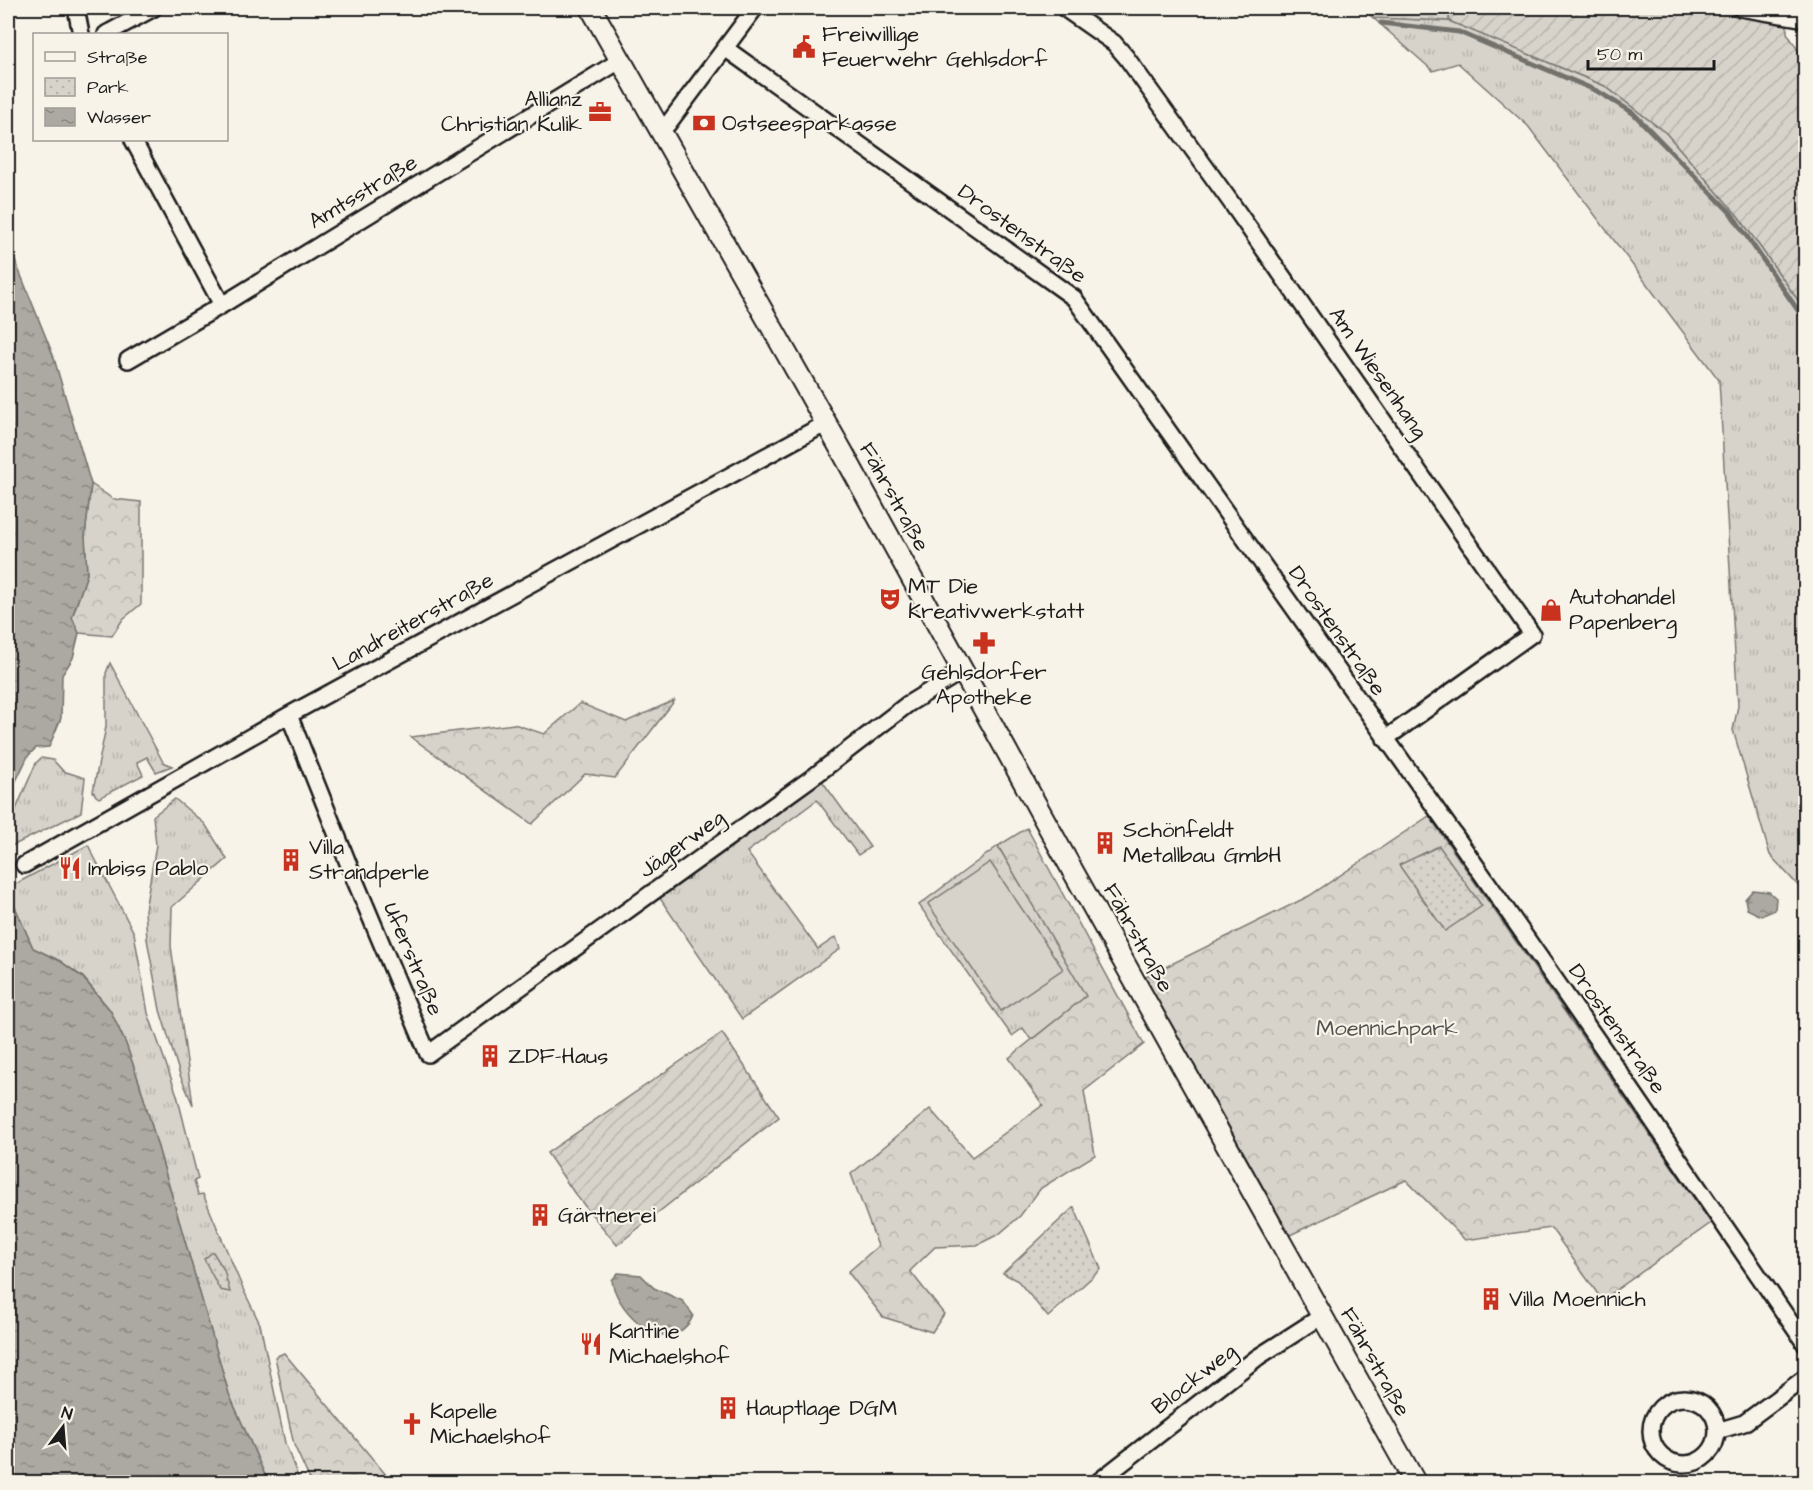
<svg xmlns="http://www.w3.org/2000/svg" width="1813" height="1490" font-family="'Architects Daughter',sans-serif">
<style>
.grass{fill:url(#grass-tufts);stroke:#7a7874;stroke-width:1.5}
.forest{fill:url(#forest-crowns);stroke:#7a7874;stroke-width:1.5}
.park{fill:url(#park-dots);stroke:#7a7874;stroke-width:1.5}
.garden{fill:url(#garden-furrows);stroke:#7a7874;stroke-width:1.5}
.pitch{fill:#d7d3cb;stroke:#7a7874;stroke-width:1.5}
.water{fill:url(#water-ripples);stroke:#72716c;stroke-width:1.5}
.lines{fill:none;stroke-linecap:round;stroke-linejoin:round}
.stream{stroke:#72716c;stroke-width:5}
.minor-casing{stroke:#1c1c1c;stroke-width:20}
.tertiary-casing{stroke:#1c1c1c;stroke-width:24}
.minor{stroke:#f7f3e8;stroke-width:15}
.tertiary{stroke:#f7f3e8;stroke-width:20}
.labels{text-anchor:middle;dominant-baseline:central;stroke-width:4.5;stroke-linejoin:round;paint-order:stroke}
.poi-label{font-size:22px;fill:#1c1c1c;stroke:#f7f3e8;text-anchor:start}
.street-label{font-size:22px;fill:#1c1c1c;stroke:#f7f3e8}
.park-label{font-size:22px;fill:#545351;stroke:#f7f3e8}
</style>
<defs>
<pattern id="grass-tufts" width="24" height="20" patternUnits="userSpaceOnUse" patternTransform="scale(1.5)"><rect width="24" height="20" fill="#d7d3cb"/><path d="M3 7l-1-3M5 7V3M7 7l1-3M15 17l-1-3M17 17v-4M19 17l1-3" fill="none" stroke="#b8b5ae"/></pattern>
<pattern id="forest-crowns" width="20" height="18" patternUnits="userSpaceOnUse" patternTransform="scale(1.5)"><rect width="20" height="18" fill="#d7d3cb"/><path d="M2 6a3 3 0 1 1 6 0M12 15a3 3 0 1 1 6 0" fill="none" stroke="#b8b5ae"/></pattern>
<pattern id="park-dots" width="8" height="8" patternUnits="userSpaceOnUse" patternTransform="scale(1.5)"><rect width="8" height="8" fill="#d7d3cb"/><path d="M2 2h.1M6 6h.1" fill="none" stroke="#b8b5ae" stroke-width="1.8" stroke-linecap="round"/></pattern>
<pattern id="garden-furrows" width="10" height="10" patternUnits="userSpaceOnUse" patternTransform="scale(1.5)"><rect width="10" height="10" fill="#d7d3cb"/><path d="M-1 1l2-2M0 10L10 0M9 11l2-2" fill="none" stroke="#b8b5ae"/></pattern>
<pattern id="water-ripples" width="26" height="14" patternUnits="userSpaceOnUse" patternTransform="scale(1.5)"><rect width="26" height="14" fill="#aca9a2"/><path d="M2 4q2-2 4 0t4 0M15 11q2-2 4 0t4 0" fill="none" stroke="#8b8983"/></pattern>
</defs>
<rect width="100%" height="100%" fill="#f7f3e8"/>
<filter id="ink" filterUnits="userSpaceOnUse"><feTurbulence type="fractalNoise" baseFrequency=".0167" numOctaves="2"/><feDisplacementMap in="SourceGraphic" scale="12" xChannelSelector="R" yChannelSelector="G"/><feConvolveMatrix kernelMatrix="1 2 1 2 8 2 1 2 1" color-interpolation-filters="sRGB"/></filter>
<g filter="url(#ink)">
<!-- grass -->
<path class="grass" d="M1362,8L1406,19L1449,21L1605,86L1666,133L1739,217L1805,310V893L1770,855L1733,730L1738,706L1719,380L1528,126L1458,63L1433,71Z
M110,663L163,762L172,766L156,772L147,757L137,762L143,775L99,798L96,796L93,791L106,727V673Z
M41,758L53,760L63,771L85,778L81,812L12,846L8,838V828L36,763Z
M817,774L870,847L858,855L817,800L747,852L818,949L836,937L840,949L742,1019L655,891Z
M175,799L205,824L227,859L172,907L171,946L193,1105L180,1075L160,1010L147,939L145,910L156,845L153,816Z
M88,845L134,933L148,1013L177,1095L198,1179L194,1181L198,1195L203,1194L243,1289L260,1324L285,1443L300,1482H268L229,1394L140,1085L126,1044L110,1010L83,977L60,961L33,948L15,907L8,900V888Z
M998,846L1087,996L1031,1040L1023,1028L1012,1036L919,905Z"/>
<!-- forest -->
<path class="forest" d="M1362,8H1450L1449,21L1374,18Z
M91,484L113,499L141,502V604L123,619L112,636L79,633L72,618L87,574L85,536Z
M675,700L615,778L585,774L532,824L411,737L514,724L544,734L580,703L626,722Z
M1429,816L1711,1223L1602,1300L1551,1228L1465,1240L1406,1180L1290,1235L1145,977L1309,896Z
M1027,828L1144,1044L1084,1091L1095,1155L1041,1188L1020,1216L999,1234L977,1245L935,1247L910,1271L944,1314L932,1332L883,1317L848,1272L878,1246L851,1174L930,1109L972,1157L1043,1105L1009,1058L1086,996L998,846Z
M284,1353L392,1482H311L294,1445L275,1357Z"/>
<!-- park -->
<path class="park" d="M1439,846L1482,906L1445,931L1399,865Z
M1074,1207L1101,1269L1048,1317L1018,1281L1003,1273Z
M213,1252L224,1270L230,1292L220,1290L204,1259Z"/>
<!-- garden -->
<path class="garden" d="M1450,8H1707L1787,21V33L1805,61V310L1739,217L1666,133L1605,86L1449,21Z
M722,1033L779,1117L617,1245L575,1194L547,1153Z"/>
<!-- pitch -->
<path class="pitch" d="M990,862L1063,969L1001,1011L928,904Z"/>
<!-- water -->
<path class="water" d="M8,243L53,355L91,484L85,536L87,574L72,617L79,633L73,658L62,675L61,718L49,747L36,748L28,756L8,798Z
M1753,890L1769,892L1776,898L1775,910L1761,916L1747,909L1745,899Z
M8,900L15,907L33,948L60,961L83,978L110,1010L126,1044L140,1085L229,1394L268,1482H8Z
M618,1273L641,1275L654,1288L683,1301L693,1315C691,1323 687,1325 682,1330C656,1351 614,1305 612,1280Z"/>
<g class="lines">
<!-- stream -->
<path class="stream" d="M1381,23L1459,32L1597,91L1633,113L1730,212L1806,322"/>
<!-- minor casing -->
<g class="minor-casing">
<path id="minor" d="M76,8L81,34
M1064,8L1114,43L1126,57L1230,201L1532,634L1385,739
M1740,8L1806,19
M106,34L154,8
M725,48L1074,298L1456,837L1609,1057L1806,1345
M659,129L668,124L755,8
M133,140L222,305
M128,360L222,305L621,60
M289,715L354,878L428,1054L817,774L908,704L962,671
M24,865L289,715L825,424
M1651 1431a33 33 0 1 1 66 0a33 33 0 1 1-66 0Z
M1717,1431L1744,1423L1806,1377
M1098,1482L1258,1357L1322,1316"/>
</g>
<!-- tertiary casing -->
<g class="tertiary-casing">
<path id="tertiary" d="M591,8L843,453L1060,848L1415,1482"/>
</g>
<!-- minor -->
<use href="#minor" class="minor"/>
<!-- tertiary -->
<use href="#tertiary" class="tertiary"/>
</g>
</g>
<!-- icons -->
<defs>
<g id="civic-bare" transform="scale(1.8)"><path d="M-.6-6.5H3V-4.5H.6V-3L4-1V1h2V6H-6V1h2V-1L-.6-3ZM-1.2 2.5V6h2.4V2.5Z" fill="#c8321e" stroke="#f7f3e8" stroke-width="2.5" paint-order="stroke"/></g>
<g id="office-bare" transform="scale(1.8)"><path d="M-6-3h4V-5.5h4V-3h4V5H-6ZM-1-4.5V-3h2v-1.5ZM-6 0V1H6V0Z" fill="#c8321e" stroke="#f7f3e8" stroke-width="2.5" paint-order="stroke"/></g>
<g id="bank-bare" transform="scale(1.8)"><path d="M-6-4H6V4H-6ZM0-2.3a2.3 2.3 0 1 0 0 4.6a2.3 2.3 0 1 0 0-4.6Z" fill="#c8321e" stroke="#f7f3e8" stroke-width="2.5" paint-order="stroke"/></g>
<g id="theatre-bare" transform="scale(1.8)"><path d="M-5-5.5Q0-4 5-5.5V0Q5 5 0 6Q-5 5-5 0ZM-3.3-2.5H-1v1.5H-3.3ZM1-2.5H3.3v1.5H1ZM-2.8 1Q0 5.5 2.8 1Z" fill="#c8321e" stroke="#f7f3e8" stroke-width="2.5" paint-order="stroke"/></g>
<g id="shop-bare" transform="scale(1.8)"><path d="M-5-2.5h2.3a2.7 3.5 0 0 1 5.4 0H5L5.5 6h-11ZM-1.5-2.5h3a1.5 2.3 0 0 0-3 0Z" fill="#c8321e" stroke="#f7f3e8" stroke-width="2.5" paint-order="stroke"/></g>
<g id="pharmacy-bare" transform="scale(1.8)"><path d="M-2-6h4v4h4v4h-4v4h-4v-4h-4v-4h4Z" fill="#c8321e" stroke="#f7f3e8" stroke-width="2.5" paint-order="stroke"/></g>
<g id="building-bare" transform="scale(1.8)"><path d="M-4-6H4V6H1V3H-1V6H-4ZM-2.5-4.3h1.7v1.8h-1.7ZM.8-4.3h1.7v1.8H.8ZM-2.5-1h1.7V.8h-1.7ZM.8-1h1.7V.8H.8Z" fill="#c8321e" stroke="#f7f3e8" stroke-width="2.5" paint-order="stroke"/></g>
<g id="restaurant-bare" transform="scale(1.8)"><path d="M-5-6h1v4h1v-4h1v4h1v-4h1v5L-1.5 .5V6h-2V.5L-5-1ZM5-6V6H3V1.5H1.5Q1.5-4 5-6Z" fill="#c8321e" stroke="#f7f3e8" stroke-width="2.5" paint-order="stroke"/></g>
<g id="church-bare" transform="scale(1.8)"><path d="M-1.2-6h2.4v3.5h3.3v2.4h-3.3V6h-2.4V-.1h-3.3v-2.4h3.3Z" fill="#c8321e" stroke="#f7f3e8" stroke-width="2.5" paint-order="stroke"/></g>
</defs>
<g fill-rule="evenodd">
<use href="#civic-bare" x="804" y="47"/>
<use href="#office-bare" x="600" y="112"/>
<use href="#bank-bare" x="704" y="123"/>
<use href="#theatre-bare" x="890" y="599"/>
<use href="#shop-bare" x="1551" y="610"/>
<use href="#pharmacy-bare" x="984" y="643"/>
<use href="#building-bare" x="1105" y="843"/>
<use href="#building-bare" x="291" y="860"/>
<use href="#restaurant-bare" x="70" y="868"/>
<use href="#building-bare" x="490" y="1056"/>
<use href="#building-bare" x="540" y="1215"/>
<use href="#building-bare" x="1491" y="1299"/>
<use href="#restaurant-bare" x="591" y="1344"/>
<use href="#building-bare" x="728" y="1408"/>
<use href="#church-bare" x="412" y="1424"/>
</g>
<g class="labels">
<!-- poi labels -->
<g class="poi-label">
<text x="822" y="34">Freiwillige<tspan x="822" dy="25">Feuerwehr Gehlsdorf</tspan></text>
<text x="582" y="99" text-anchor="end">Allianz<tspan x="582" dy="25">Christian Kulik</tspan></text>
<text x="722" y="123">Ostseesparkasse</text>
<text x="908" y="586">MT Die<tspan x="908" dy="25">Kreativwerkstatt</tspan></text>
<text x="1569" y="597">Autohandel<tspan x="1569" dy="25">Papenberg</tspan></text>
<text x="984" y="672" text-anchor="middle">Gehlsdorfer<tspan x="984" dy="25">Apotheke</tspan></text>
<text x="1123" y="830">Schönfeldt<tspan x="1123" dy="25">Metallbau GmbH</tspan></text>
<text x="309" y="847">Villa<tspan x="309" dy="25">Strandperle</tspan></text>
<text x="88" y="868">Imbiss Pablo</text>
<text x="508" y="1056">ZDF-Haus</text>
<text x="558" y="1215">Gärtnerei</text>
<text x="1509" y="1299">Villa Moennich</text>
<text x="609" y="1331">Kantine<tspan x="609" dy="25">Michaelshof</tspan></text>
<text x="746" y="1408">Hauptlage DGM</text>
<text x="430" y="1411">Kapelle<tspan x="430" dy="25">Michaelshof</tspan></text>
</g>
<!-- street labels -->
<g class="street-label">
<text transform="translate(363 192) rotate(-31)">Amtsstraße</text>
<text transform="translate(1022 234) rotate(36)">Drostenstraße</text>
<text transform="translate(1378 373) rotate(55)">Am Wiesenhang</text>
<text transform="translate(894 497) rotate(61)">Fährstraße</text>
<text transform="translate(413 622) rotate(-29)">Landreiterstraße</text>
<text transform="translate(1337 631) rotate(55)">Drostenstraße</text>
<text transform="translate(682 844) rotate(-36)">Jägerweg</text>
<text transform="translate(1138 938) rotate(61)">Fährstraße</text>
<text transform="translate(413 959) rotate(67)">Uferstraße</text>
<text transform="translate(1617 1029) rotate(55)">Drostenstraße</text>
<text transform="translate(1375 1362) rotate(61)">Fährstraße</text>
<text transform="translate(1194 1379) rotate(-38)">Blockweg</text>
</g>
<!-- park labels -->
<g class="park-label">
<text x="1387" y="1028">Moennichpark</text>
</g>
</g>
<!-- margin -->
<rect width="1813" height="1490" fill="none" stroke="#f7f3e8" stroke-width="30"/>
<rect x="15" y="15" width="1783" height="1460" fill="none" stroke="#1c1c1c" stroke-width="2" filter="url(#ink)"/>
<!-- legend -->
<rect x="33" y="33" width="195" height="108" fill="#f7f3e8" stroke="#9f9d96" stroke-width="1.5"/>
<rect x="45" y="52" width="30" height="9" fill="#f7f3e8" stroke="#9f9d96" stroke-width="1.5"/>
<text x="87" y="63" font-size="18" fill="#1c1c1c">Straße</text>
<rect x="45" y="78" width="30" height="18" fill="url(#park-dots)" stroke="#9f9d96" stroke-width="1.5"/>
<text x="87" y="93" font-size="18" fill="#1c1c1c">Park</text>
<rect x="45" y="108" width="30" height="18" fill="url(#water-ripples)" stroke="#9f9d96" stroke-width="1.5"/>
<text x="87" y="123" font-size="18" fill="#1c1c1c">Wasser</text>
<!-- north arrow -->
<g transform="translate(63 1427) rotate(16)" stroke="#f7f3e8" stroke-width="4.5" paint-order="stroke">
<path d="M0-4.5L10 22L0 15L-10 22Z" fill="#1c1c1c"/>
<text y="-9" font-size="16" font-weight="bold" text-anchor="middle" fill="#1c1c1c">N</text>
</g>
<!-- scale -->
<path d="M1588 60v9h126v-9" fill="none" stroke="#1c1c1c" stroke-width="3"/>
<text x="1597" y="60" font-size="18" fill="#1c1c1c" stroke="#f7f3e8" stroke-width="4.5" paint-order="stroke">50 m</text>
</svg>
